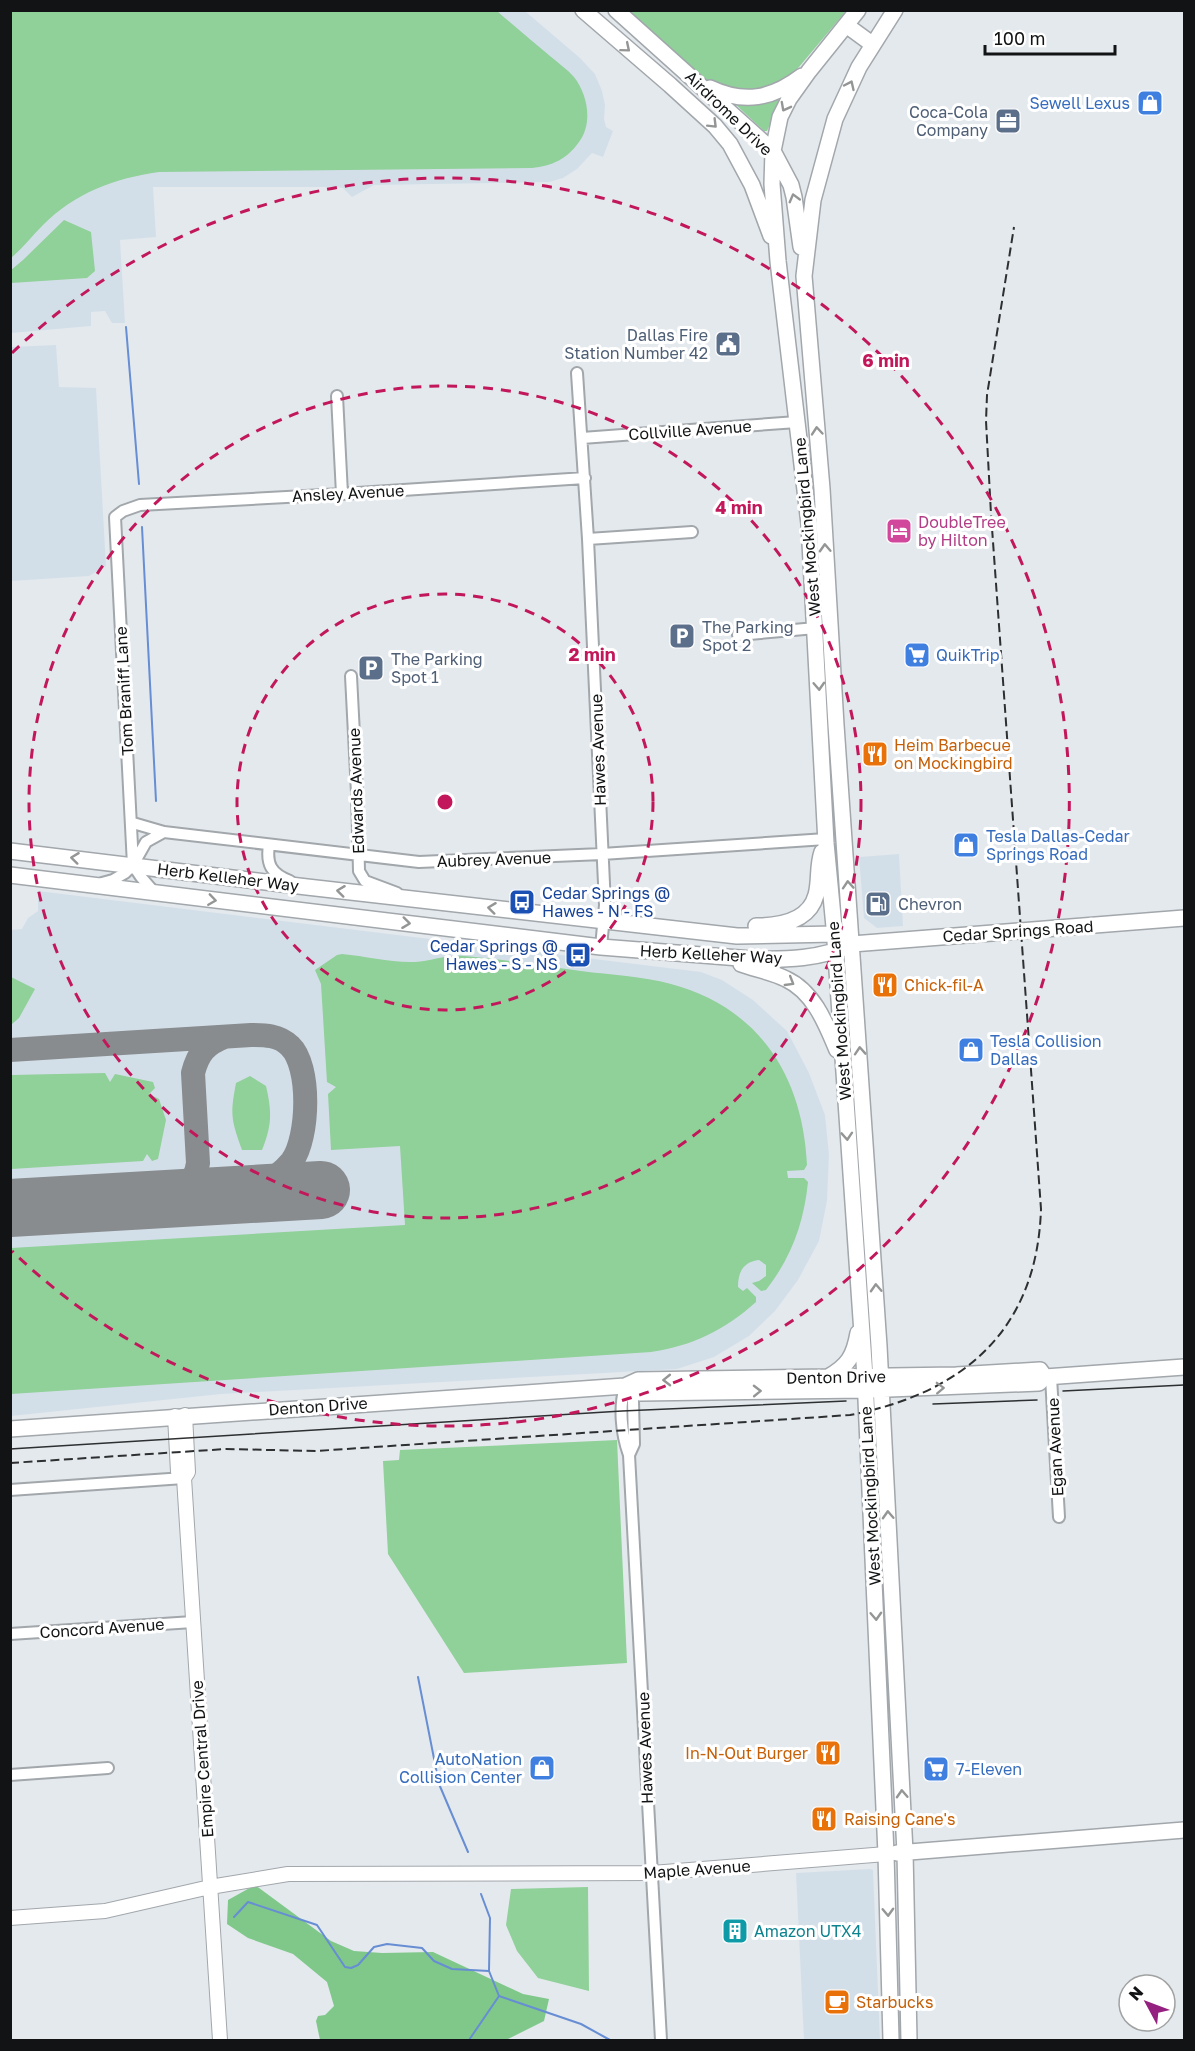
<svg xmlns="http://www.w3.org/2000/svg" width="1195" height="2051" font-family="'Golos Text',sans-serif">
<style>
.built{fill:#d3dfe8}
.green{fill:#90d099}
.forest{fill:#7fc88a}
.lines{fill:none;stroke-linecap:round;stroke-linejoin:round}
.stream{stroke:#678dd3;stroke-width:2}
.taxiway{stroke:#888c8f;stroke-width:24}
.runway{stroke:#888c8f;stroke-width:58}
.minor-casing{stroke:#a2a7ac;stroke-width:14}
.tertiary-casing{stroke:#a2a7ac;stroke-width:16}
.secondary-casing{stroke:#a2a7ac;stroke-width:18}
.minor{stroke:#fff;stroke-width:10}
.tertiary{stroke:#fff;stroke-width:14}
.secondary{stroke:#fff;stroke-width:15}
.tram{stroke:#2d2f30;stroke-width:1.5}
.rail{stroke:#2d2f30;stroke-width:2;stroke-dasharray:9 4.5;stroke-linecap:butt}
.oneway{stroke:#949595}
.ring{fill:none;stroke:#c2185b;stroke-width:3;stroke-dasharray:10 8}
.labels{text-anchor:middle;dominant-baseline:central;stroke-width:6;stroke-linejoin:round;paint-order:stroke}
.shop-label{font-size:16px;fill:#366cbe;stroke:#fff;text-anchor:start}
.service-label{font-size:16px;fill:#4e5e75;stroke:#fff;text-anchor:start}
.street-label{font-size:16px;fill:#111314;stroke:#fff}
.hotel-label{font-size:16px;fill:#b23c85;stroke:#fff;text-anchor:start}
.food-label{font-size:16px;fill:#c56008;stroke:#fff;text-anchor:start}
.transit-label{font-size:16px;fill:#164399;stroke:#fff;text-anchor:start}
.culture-label{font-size:16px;fill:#0d838f;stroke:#fff;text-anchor:start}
.centre{fill:#c2185b;stroke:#fff;stroke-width:3}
.ring-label{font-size:18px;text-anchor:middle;font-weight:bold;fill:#c2185b;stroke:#fff;stroke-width:6;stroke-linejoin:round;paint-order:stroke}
</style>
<rect width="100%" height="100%" fill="#e4e9ee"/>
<!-- built -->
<path class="built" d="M11,11H525L580,58L595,74L602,91L605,105L604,119L606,127L613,131L603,157L592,153L577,169L563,178L549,182L374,185L352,197L343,188L336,187H153L156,237L120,240L125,323H112L105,311L91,312V326L11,333Z
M56,345L59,387L96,388L106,566L89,576L11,581V347Z
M899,854L903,926L877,928L864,918L859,857Z
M38,891L701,972L722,980L753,1000L787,1031L809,1073L825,1115L829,1155L827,1201L819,1241L798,1280L775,1311L749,1336L714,1357L677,1369L221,1394L11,1416L10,930L22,929L28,918L38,911Z
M870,1869L873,1870L880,2040H804L796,1873Z"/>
<!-- green -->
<path class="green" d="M11,10L497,11C514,26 532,41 550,56C558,63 567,69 574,77C588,95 593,123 579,142C567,159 552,166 532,168L159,172C115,178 75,193 43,225C32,236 23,248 11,258Z
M626,11H846L799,67L780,83L753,91L729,90L705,79Z
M783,96L767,131H764L733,102Z
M64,220L91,232L95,271L87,278L11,283V270L23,260Z
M342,954C366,956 391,963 415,962C431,961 448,954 464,956C503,959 542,966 581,971C611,975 642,976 671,984C760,1008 803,1077 807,1165L804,1170L787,1171L788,1178H804L808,1182C804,1223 791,1258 766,1290L761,1291L752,1283L759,1281L766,1276V1265L759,1260C743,1262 738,1272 738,1287L743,1291L747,1288L756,1297V1302C725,1330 692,1346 651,1352L11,1394V1248L405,1225L400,1146L331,1150L328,1094L336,1087L327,1082L321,984L315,970L337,955Z
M11,977L35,989L19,1018L12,1024L10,1021Z
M105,1073L110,1082L115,1074L153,1082L155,1088L149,1094L159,1099L166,1120L158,1159L152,1161L147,1154L143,1161L11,1169V1075Z
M250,1076L266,1086C272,1112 272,1125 262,1150H242C231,1119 230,1115 236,1083Z
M617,1440L627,1663L464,1673L388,1554L383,1461L399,1460L400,1450Z
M588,1887L589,1991L538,1978L517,1951L506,1925L511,1889Z"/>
<!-- forest -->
<path class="forest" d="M255,1885L331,1941L354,1951L382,1953L433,1952L523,1994L549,1999L544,2021L506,2040H320L316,2021L318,2016L325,2015L334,2006L327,1982L293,1954L248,1938L227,1924L228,1900Z"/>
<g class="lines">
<!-- stream -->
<path class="stream" d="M126,327L139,484
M142,527L156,801
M418,1677L439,1784L468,1852
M481,1894L490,1918L489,1971L499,1996L581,2024L610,2040
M234,1917L248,1902L317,1925L345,1967L351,1968L358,1965L374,1947L387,1944L422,1948L434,1961L452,1969L489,1971
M469,2040L499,1996"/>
<!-- taxiway -->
<path class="taxiway" d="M10,1050L251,1035C265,1035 279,1035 290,1046C311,1066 309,1137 292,1161C279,1177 261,1187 242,1194
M157,1199C178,1195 195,1186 198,1163L193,1073C198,1053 206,1044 224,1037"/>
<!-- runway -->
<path class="runway" d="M10,1208L321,1190"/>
<!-- minor casing -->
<g class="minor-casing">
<path id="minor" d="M577,373L588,539L605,905L601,947
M337,396L342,494
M582,438L797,422
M588,539L692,532
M738,635L816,628
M351,676L357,793L359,871L365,881L397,893
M133,823L164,832L419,862L602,854L826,839
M269,845C266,864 271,874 290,881
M102,883L113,880L125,873L133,865L146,842L164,832
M154,892L141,877L133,865L115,517L123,511L140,505L342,494L585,478
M1051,1377L1059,1517
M625,1386C619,1407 621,1433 629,1455L661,2040
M626,1386L633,1401L634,1444L629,1455
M10,1490L184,1478
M10,1634L193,1622
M10,1775L108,1768"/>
</g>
<!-- tertiary casing -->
<g class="tertiary-casing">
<path id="tertiary" d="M185,1415L188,1472L184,1478L220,2040
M175,1416L178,1472L184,1478
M10,1918L105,1911L210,1887L288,1874L652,1873L886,1854"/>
</g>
<!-- secondary casing -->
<g class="secondary-casing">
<path id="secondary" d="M583,10L670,85L715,126L730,144L752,185L771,236
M616,10L773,151L791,185L794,197L801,247
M858,10L809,71L789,99L780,117L773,151L772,184L778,261L809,524L826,843L834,927L865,1377L886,1854L891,2040
M895,10L859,67L835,119L813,200L804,276L822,489L836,725L879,1346L905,1852L909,2040
M846,25L872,44
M710,88C744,104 772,99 802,76
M10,851L307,887L737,936L834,934L842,938
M10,875L601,947L752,959C785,960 822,959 852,944L1184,918
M756,926C779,926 809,922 816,895C820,881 817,866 822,852
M741,964C755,969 772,972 786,979C814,992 826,1024 837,1050
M828,1377C848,1366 854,1356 858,1333
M625,1386L640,1393L865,1390L1039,1383L1045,1377L1184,1367
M10,1429L625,1386L638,1380L956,1375L1040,1370L1045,1377
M897,1853L1184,1830"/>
</g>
<!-- minor -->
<use href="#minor" class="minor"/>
<!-- tertiary -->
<use href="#tertiary" class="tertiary"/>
<!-- secondary -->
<use href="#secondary" class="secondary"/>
<!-- tram -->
<path class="tram" d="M1063,1391L1184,1385
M933,1404L1037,1400
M10,1449L622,1411L846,1401"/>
<!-- rail -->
<path class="rail" d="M10,1463L226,1449L316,1451L850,1415C964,1393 1037,1330 1041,1209L991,514L986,421L987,395L1014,227"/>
</g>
<!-- one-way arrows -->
<defs><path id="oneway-chevron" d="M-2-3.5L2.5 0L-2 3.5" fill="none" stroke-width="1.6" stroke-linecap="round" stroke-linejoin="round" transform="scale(1.5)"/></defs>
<g class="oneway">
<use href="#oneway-chevron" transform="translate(626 48) rotate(40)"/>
<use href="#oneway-chevron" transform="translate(850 85) rotate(-65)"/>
<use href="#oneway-chevron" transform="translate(785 107) rotate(118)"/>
<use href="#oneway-chevron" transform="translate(713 124) rotate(45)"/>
<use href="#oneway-chevron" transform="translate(794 198) rotate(-105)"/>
<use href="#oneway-chevron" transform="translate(817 431) rotate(-95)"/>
<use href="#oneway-chevron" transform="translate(825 548) rotate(-93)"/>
<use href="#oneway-chevron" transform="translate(819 686) rotate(87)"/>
<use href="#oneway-chevron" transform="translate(75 858) rotate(-173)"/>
<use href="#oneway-chevron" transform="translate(848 885) rotate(-94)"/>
<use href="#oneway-chevron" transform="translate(341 891) rotate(-173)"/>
<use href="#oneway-chevron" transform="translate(212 900) rotate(8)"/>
<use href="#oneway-chevron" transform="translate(492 908) rotate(-173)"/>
<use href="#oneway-chevron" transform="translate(406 923) rotate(7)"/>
<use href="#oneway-chevron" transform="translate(790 982) rotate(31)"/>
<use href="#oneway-chevron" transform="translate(860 1051) rotate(-94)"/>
<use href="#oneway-chevron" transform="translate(847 1136) rotate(86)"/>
<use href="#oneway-chevron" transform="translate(876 1288) rotate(-93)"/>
<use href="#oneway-chevron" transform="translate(667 1380) rotate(179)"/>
<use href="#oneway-chevron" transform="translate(940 1388) rotate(-2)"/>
<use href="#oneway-chevron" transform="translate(757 1391) rotate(-1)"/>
<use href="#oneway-chevron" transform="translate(888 1515) rotate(-93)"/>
<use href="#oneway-chevron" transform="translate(876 1616) rotate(87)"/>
<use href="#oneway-chevron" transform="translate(902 1794) rotate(-93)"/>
<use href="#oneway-chevron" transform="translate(888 1912) rotate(88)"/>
</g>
<!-- distance rings -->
<g class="ring">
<circle cx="445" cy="802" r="208"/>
<circle cx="445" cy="802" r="416"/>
<path d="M12 353A624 624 0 1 1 12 1251"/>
</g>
<!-- icons -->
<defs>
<g id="shop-square" transform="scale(1.35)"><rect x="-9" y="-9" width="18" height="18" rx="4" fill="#3f7fe0" stroke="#fff"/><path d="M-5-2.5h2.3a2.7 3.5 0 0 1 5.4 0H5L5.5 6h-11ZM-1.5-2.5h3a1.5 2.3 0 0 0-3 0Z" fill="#fff"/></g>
<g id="office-square" transform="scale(1.35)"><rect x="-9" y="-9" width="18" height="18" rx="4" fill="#5c6f8a" stroke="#fff"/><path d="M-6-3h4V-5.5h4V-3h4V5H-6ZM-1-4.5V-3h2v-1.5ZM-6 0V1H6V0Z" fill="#fff"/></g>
<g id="civic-square" transform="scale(1.35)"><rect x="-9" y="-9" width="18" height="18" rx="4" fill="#5c6f8a" stroke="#fff"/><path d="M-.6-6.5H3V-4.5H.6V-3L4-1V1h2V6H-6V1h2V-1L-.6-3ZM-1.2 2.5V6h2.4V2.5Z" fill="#fff"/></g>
<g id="hotel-square" transform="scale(1.35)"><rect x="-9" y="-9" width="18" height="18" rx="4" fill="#d1479c" stroke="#fff"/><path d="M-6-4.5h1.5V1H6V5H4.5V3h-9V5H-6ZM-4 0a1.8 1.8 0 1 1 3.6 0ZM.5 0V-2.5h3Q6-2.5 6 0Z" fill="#fff"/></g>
<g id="parking-square" transform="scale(1.35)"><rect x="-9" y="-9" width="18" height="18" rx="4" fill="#5c6f8a" stroke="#fff"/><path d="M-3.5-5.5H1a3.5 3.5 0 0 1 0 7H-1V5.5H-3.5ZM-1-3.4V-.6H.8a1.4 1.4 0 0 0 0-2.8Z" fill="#fff"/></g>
<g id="supermarket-square" transform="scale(1.35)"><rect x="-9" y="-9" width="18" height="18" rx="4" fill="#3f7fe0" stroke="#fff"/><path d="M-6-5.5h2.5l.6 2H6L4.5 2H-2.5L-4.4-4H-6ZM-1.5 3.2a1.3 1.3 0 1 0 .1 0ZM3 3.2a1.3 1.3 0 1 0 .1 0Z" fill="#fff"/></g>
<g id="restaurant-square" transform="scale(1.35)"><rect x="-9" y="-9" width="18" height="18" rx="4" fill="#e8710a" stroke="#fff"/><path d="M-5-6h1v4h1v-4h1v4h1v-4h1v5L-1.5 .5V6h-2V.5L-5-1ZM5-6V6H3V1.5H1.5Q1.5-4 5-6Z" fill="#fff"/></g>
<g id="bus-square" transform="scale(1.35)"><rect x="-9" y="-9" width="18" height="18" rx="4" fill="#1a4fb4" stroke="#fff"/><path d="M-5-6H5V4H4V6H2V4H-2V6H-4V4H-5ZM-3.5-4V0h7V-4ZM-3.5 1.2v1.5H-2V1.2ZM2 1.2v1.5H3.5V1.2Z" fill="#fff"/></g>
<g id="fuel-square" transform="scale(1.35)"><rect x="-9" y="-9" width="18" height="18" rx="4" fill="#5c6f8a" stroke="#fff"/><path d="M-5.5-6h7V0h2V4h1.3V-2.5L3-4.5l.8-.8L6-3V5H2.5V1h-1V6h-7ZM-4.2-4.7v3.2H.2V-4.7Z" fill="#fff"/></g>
<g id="building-square" transform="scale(1.35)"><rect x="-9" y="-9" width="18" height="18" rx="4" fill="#0f9aa8" stroke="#fff"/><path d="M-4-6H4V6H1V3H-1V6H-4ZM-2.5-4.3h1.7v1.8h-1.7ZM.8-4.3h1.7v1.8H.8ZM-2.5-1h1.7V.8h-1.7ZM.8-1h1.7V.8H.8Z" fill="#fff"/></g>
<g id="cafe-square" transform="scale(1.35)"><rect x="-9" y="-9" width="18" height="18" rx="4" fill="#e8710a" stroke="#fff"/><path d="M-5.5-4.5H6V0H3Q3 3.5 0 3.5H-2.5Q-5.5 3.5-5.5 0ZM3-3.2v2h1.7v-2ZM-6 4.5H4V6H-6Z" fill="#fff"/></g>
</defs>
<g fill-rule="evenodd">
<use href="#shop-square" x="1150" y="103"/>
<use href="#office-square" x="1008" y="121"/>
<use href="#civic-square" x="728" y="344"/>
<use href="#hotel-square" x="899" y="531"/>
<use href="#parking-square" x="682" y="636"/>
<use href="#supermarket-square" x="917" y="655"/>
<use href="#parking-square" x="371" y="668"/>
<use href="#restaurant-square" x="875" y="754"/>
<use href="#shop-square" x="966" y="845"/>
<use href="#bus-square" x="522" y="902"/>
<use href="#fuel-square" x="878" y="904"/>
<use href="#bus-square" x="578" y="955"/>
<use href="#restaurant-square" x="885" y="985"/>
<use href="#shop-square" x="971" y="1050"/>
<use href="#restaurant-square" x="828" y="1753"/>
<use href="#shop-square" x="542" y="1768"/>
<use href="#supermarket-square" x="936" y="1769"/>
<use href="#restaurant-square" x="824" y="1819"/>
<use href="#building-square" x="735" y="1931"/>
<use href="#cafe-square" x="837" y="2002"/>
</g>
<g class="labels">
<!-- shop labels -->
<g class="shop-label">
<text x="1130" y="103" text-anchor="end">Sewell Lexus</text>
<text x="936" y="655">QuikTrip</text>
<text x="986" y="836">Tesla Dallas-Cedar<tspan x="986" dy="18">Springs Road</tspan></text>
<text x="990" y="1041">Tesla Collision<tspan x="990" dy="18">Dallas</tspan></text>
<text x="522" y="1759" text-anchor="end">AutoNation<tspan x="522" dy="18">Collision Center</tspan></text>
<text x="956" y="1769">7-Eleven</text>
</g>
<!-- service labels -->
<g class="service-label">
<text x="988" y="112" text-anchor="end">Coca-Cola<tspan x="988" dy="18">Company</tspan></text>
<text x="708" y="335" text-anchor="end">Dallas Fire<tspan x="708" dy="18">Station Number 42</tspan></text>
<text x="702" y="627">The Parking<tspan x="702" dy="18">Spot 2</tspan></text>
<text x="391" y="659">The Parking<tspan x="391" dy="18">Spot 1</tspan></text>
<text x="898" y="904">Chevron</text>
</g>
<!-- street labels -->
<g class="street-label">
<text transform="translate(729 113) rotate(44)">Airdrome Drive</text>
<text transform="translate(690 430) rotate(-4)">Collville Avenue</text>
<text transform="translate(348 493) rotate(-3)">Ansley Avenue</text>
<text transform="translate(807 527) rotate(-95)">West Mockingbird Lane</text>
<text transform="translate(124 691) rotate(-93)">Tom Braniff Lane</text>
<text transform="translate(598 750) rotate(-92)">Hawes Avenue</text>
<text transform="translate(356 791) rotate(-92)">Edwards Avenue</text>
<text transform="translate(494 859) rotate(-2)">Aubrey Avenue</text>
<text transform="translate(228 877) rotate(7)">Herb Kelleher Way</text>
<text transform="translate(1018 931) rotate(-4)">Cedar Springs Road</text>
<text transform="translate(711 954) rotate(3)">Herb Kelleher Way</text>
<text transform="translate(839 1011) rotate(-94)">West Mockingbird Lane</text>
<text transform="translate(836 1377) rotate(-1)">Denton Drive</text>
<text transform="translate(318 1406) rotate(-4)">Denton Drive</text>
<text transform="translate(1055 1447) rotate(-93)">Egan Avenue</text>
<text transform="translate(870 1496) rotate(-93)">West Mockingbird Lane</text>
<text transform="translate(102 1628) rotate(-4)">Concord Avenue</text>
<text transform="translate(645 1748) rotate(-92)">Hawes Avenue</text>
<text transform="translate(202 1759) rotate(-94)">Empire Central Drive</text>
<text transform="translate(697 1869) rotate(-4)">Maple Avenue</text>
</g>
<!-- hotel labels -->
<g class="hotel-label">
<text x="918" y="522">DoubleTree<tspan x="918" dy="18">by Hilton</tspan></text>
</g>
<!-- food labels -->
<g class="food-label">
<text x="894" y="745">Heim Barbecue<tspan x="894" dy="18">on Mockingbird</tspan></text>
<text x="904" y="985">Chick-fil-A</text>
<text x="808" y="1753" text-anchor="end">In-N-Out Burger</text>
<text x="844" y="1819">Raising Cane's</text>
<text x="856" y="2002">Starbucks</text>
</g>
<!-- transit labels -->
<g class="transit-label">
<text x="542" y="893">Cedar Springs @<tspan x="542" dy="18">Hawes - N - FS</tspan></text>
<text x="558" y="946" text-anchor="end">Cedar Springs @<tspan x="558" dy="18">Hawes - S - NS</tspan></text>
</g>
<!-- culture labels -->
<g class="culture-label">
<text x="754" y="1931">Amazon UTX4</text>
</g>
</g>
<circle cx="445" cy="802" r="9" class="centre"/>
<g class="ring-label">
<text x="886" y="367">6 min</text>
<text x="739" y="514">4 min</text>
<text x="592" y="661">2 min</text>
</g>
<!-- border -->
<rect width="1195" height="2051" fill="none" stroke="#111314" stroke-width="24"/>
<!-- north arrow -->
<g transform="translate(1147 2003) rotate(311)"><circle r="28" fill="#ffffff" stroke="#a0a1a1" stroke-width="1.5"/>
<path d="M0-4.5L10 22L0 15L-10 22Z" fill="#94217f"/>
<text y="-9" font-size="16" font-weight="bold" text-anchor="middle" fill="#111314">N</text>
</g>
<!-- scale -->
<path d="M985 45v9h130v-9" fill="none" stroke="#111314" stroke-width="3"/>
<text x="994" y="45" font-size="18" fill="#111314" stroke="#ffffff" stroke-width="4.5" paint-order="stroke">100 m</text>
</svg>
